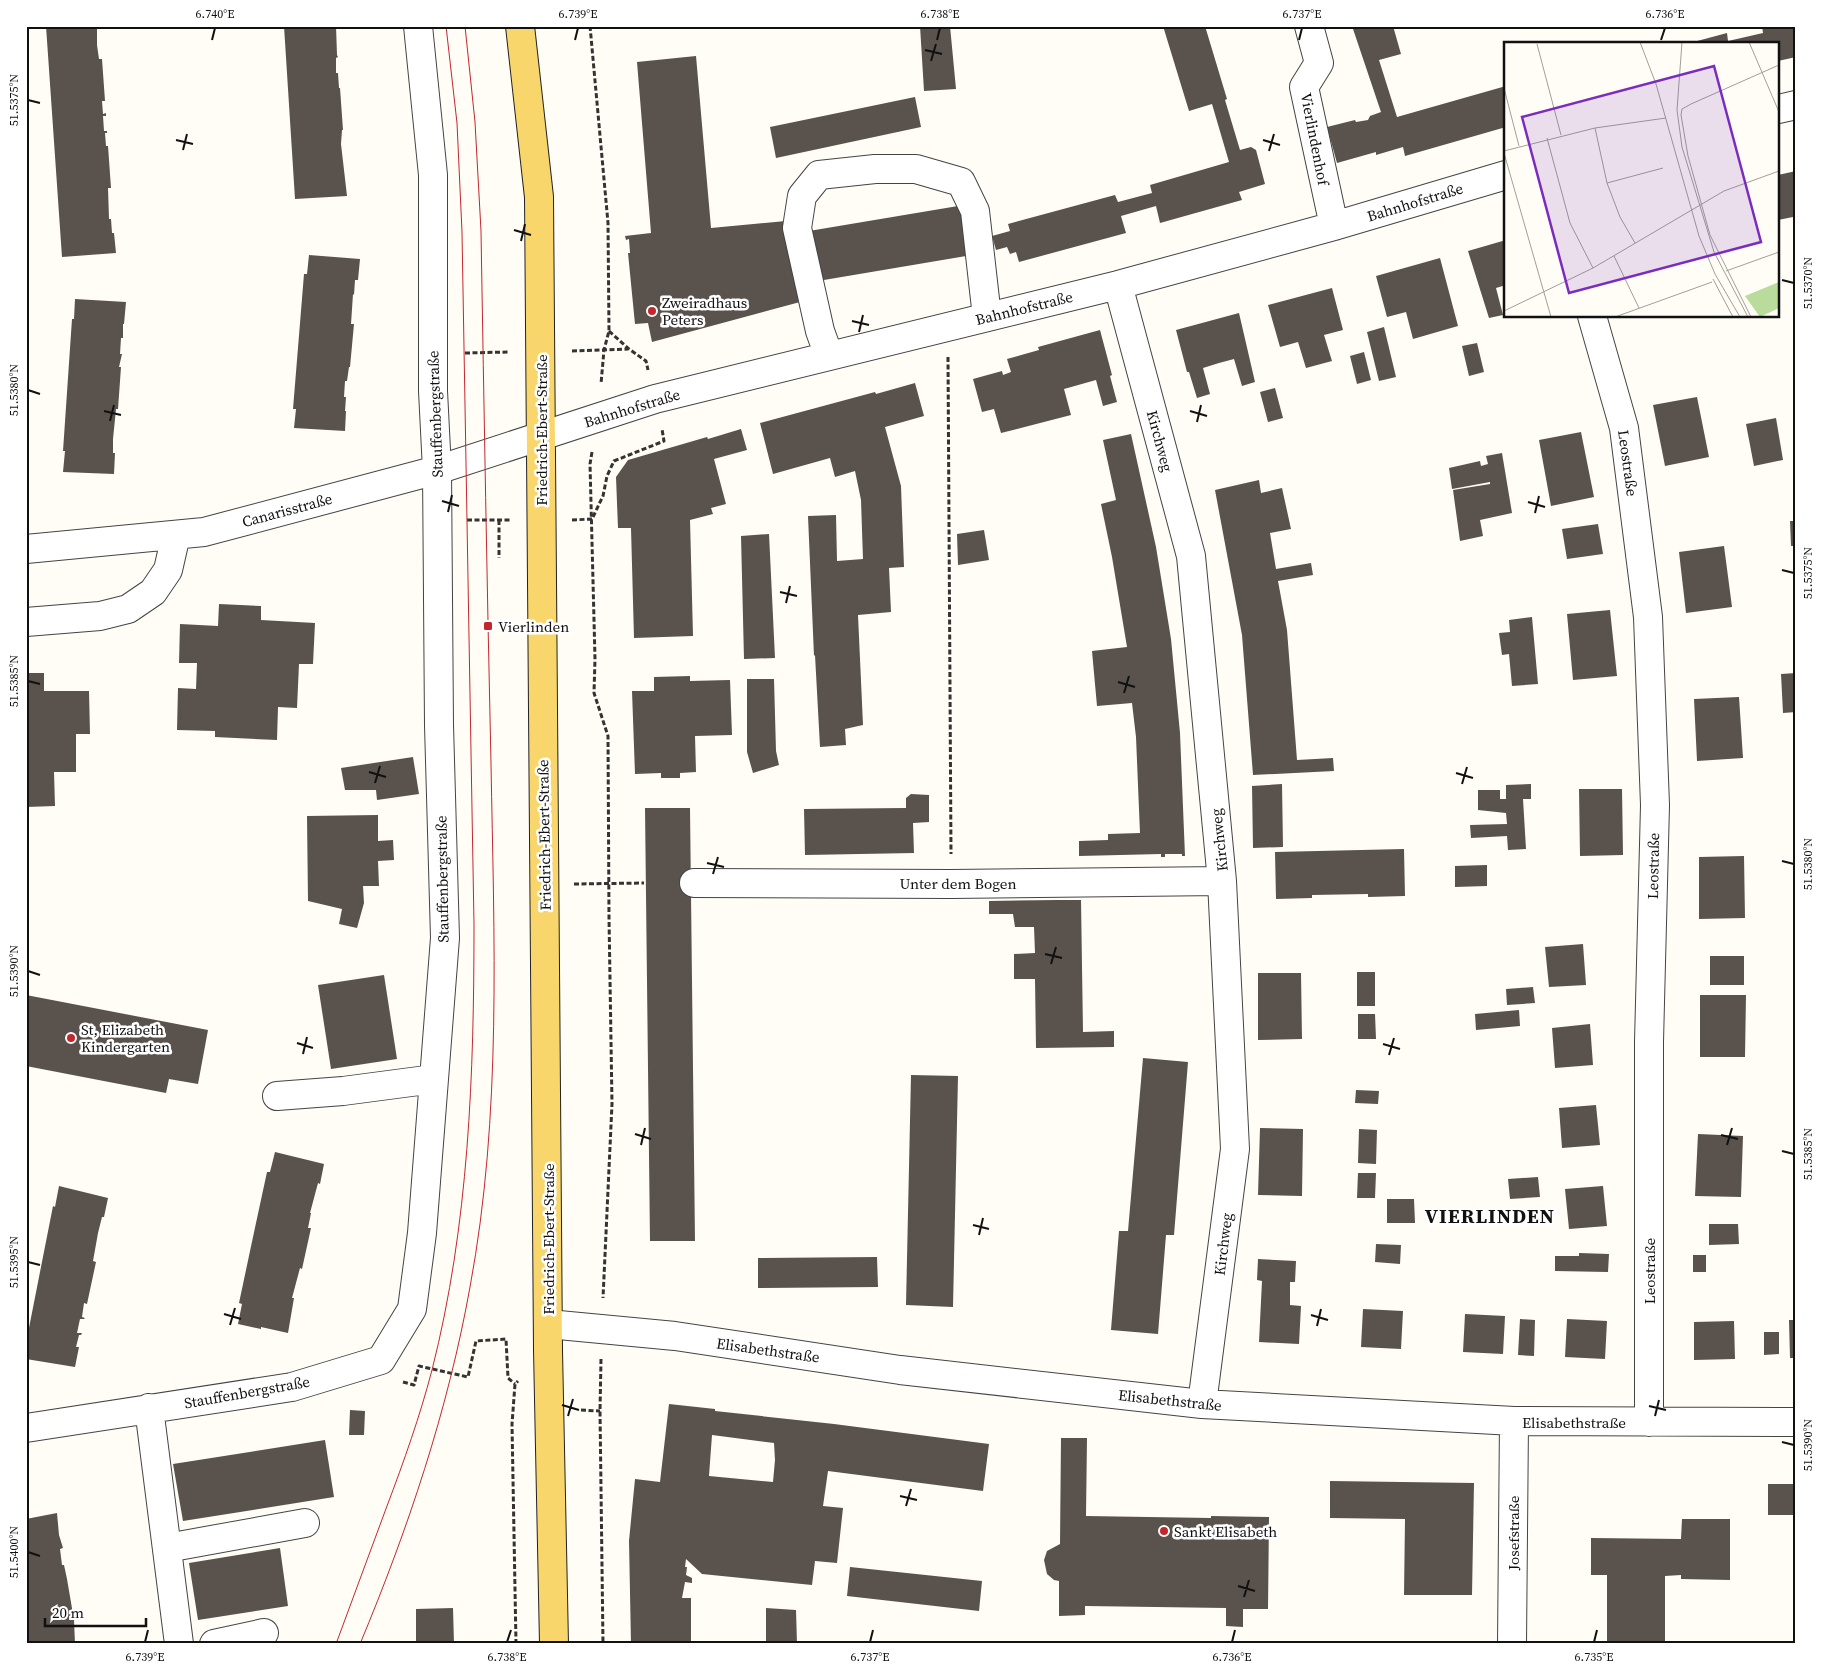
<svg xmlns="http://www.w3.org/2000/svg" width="1822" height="1670" font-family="'Source Serif 4',serif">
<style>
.building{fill:#5a524d;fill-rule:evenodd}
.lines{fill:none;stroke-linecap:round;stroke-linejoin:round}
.minor-casing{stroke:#444;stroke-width:30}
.major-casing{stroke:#222;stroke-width:30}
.path{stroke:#333;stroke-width:3;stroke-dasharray:5 2.5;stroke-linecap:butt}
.minor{stroke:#fff;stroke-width:28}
.major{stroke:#f9d66b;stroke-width:28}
.tram{stroke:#c4262e;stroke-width:1}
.ticks{fill:none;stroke:#111;stroke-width:2}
.poi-dot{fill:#c4262e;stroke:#fff;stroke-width:2}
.labels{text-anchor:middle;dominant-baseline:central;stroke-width:5;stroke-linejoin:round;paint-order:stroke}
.street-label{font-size:15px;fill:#111;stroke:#fff}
.poi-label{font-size:15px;fill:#111;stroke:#fff;text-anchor:start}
.district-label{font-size:20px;font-weight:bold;letter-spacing:1px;fill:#111;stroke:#fff}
.inset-road{fill:none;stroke:#a09f9a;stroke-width:1}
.view{fill:#7b2cbf;fill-opacity:0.15;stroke:#7b2cbf;stroke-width:2.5}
.inset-edge{fill:none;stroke:#111;stroke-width:2.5}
.neatline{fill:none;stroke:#111;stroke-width:2}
.ticks-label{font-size:12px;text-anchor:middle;fill:#111}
</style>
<rect width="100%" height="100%" fill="#fffdf5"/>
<!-- building -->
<path class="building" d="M46,26H97V45L99,59H102L105,101H102L103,114L106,113V116H103L104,131H107V133H105L106,146H108L111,188H108L109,219H111L112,233H114L116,253L62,257Z
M284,26H336L337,55L338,57L336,58V73H338L339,88H340L343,130H342L341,144L347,196L295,199Z
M920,26H950L956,89L924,91Z
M1163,26H1205L1227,99L1225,100L1240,150L1251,147L1256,150L1265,184L1239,192L1242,200L1160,223L1156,206L1121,216L1126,233L1019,262L1016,252L1010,254L1007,247L996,250L992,236L1010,231L1008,224L1115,195L1118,202L1152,193L1150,185L1229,162L1212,104L1189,111Z
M1352,26H1393L1401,54L1379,60L1397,117L1506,86V127L1405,156L1403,147L1376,155V152L1337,163L1327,127L1355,120L1356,122L1368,120L1370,116L1381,112Z
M1762,26H1796V57L1778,61V44H1686L1727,33L1728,41L1763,33Z
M696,56L711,228L786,221L800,302L652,342L648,323L635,324L628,253H630L629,239L626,240L625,236L651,233L637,62Z
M915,97L921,127L776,158L770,127Z
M1796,171V226H1795L1793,217L1778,220V175Z
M964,205L972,255L818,281L809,231Z
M1506,240V285L1496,288L1503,315L1489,318L1468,251Z
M309,255L360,259L358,280H355L354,295L353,294L351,324H354L350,367H349L347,381H345L344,397H346L345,411H346L345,431L294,428L296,409H293L304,274H307Z
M1440,258L1458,326L1413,339L1406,312L1387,317L1376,276Z
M1332,288L1343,330L1324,335L1332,361L1306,368L1298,342L1280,347L1268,305Z
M75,299L126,302L124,324H123V338H121L120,354H122L119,367H121L118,409H116L113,439V453H115L114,474L63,472L65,451H63L72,319H74Z
M1239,313L1255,382L1242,386L1234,359L1219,363L1203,368L1210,394L1197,398L1189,372H1187L1176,330Z
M1384,327L1396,377L1379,381L1367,332Z
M1100,330L1112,375L1110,376L1117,402L1103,406L1096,380L1064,389L1071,415L1001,433L994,409L982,412L973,379L1002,371L1003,375L1011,372L1007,359L1039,350L1038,347Z
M1477,343L1484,372L1469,376L1462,346Z
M1364,352L1371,380L1357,384L1350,356Z
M915,383L924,416L885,427L901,486L904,567L889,568L891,612L858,615L863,725L845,729L846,745L820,747L815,655L814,656L808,516L836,515L837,561L863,559L861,500L855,471L835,477L830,458L773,474L760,423L875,392L876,394Z
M1275,388L1283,418L1268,422L1260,392Z
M1697,397L1709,457L1665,466L1653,405Z
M1776,418L1783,460L1754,466L1746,424Z
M741,429L747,450L714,459L726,504L711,508L713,514L690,520L693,636L634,638L631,528H618L616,477L628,460L707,437L708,439Z
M1581,432L1594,497L1551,506L1539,440Z
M1131,434L1156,547L1171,639L1180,733L1185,856H1182V854H1165V857H1161V854L1079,856V841L1108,840V834L1140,833L1136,737L1132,703L1097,706L1092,651L1127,647L1112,557L1101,504L1116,500L1103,440Z
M1502,453L1512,513L1480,520L1483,536L1460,541L1453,490L1490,484V482L1452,489L1449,468L1480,461L1481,466L1488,464L1486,456Z
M1259,480L1261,493L1282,488L1291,529L1270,533L1276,569L1311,563L1313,575L1278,581L1287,630L1297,760L1333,758L1334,771L1253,775L1242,635L1215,490Z
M1790,521H1796V546H1791Z
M1598,524L1603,554L1567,559L1562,529Z
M984,530L989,560L958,565L957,534Z
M769,534L775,658L744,659L741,536Z
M1724,546L1732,607L1686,613L1679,552Z
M219,604L261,606V620L315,623L313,664H299L297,708L278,707L277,740L215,737V731L177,730L178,688L196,689L197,663H179L180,624L218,626Z
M1610,610L1617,676L1573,680L1567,614Z
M1532,617L1538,684L1512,686L1509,654L1502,655L1499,633L1510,632L1509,620Z
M26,673H44V691H89L90,734H76V772H54L55,806L26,807Z
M1796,673V712L1783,713L1781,674Z
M690,676V681L730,680L732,735L695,736L696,772L680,773V778H661V773L635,774L632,691H654V677Z
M747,679H774L776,751L779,765L753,773L747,752Z
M1739,697L1743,758L1697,761L1694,699Z
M413,757L419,794L377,800L376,790H345L341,768Z
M1282,784L1283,847L1253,848L1252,786Z
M1531,784V799H1523L1526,849L1508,850L1507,836L1471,838L1470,825L1507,824L1506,813L1478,810V790H1500V799H1506V785Z
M1579,789H1622L1623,855L1580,856Z
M911,794L929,795V822L913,823L914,853L805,855L804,809L906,808V798Z
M645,808H690L695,1241H650Z
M378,815V841L393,840L394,860L378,861L379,886H363L364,903L357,928L339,924L342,909L308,901L307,816Z
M1404,849L1405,896L1368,897V894L1312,895V898L1276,899L1275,852Z
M1744,856L1745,918L1699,919V857Z
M1487,865V886L1455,887V866Z
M1058,900H1081L1083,1032L1114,1031V1047L1036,1048L1035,979H1014V954L1035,953L1034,927H1015L1013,914H989V901Z
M1583,944L1586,985L1549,987L1545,947Z
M1710,956H1744V985H1710Z
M1357,972H1375V1006H1357Z
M1258,973H1301L1302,1039L1258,1040Z
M384,975L397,1059L331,1069L318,985Z
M1533,987L1535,1003L1507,1005L1506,989Z
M26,995L208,1030L198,1084L169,1079L166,1093L26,1066Z
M1700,995H1746L1745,1057H1700Z
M1519,1010L1520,1026L1476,1030L1475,1014Z
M1358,1014H1375L1376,1039H1358Z
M1590,1024L1593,1065L1555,1068L1552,1028Z
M1143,1058L1188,1062L1174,1235H1166L1158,1334L1111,1330L1119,1231H1128Z
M911,1075L958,1076L953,1307L906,1305Z
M1356,1090L1379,1091L1378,1104L1355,1103Z
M1596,1105L1600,1145L1562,1148L1559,1108Z
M1260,1128L1303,1129L1302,1196L1258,1195Z
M1359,1129L1377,1130L1376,1164L1358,1163Z
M1698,1134L1743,1136L1741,1197L1695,1196Z
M275,1152L324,1164L320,1184L318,1183L310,1213H311L308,1228H311L302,1269L300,1268L292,1298H294L288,1333L261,1327V1329L238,1324L242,1304L239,1303L253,1237L267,1172H270Z
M1358,1173H1376L1375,1198H1357Z
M1538,1177L1540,1197L1510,1199L1508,1179Z
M59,1186L108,1198L104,1217H102L98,1233L93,1261L96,1262L87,1304L84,1303L82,1317L85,1318L84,1319H80L77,1333H82L81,1335H79L76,1347H79L75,1367L26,1359L28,1338H27L53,1206L55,1207Z
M1603,1186L1607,1226L1569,1229L1565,1189Z
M1387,1199H1414L1415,1223H1387Z
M1709,1224H1738L1739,1244L1709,1245Z
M1376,1244L1401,1245L1400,1264L1375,1262Z
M1579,1253L1609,1254L1608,1272L1555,1271V1256H1579Z
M1693,1255H1706V1272H1693Z
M877,1257L878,1287L758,1288V1258Z
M1258,1259L1296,1261L1295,1282H1290V1305L1301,1306L1299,1344L1259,1342L1262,1281L1257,1280Z
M1363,1309L1403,1311L1401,1349L1361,1347Z
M1465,1314L1505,1316L1503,1354L1463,1352Z
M1520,1319L1535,1320L1534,1356L1518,1355Z
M1567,1319L1607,1321L1605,1359L1565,1357Z
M1789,1320H1796V1358H1790Z
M1734,1321L1735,1359L1694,1360V1322Z
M1764,1332H1779V1354L1764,1355Z
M669,1404L715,1409V1411L834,1424L989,1444L983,1491L828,1471L823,1506L843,1508L837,1563L815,1561L812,1585L702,1574L686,1559L685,1567H687L686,1575L692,1578V1583L685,1582L682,1598H691V1644H631L629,1541L635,1479L660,1482ZM712,1435L774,1443L775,1460L773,1482L709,1476Z
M350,1410L365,1411L364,1435H349Z
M1061,1438H1087L1086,1516L1211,1518V1516L1269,1517L1268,1609H1243V1627L1226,1626V1608L1085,1606V1615L1059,1616V1581L1054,1580L1047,1574L1044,1560L1047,1551L1060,1544Z
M325,1440L334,1497L183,1521L173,1464Z
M1330,1481L1474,1483L1472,1595H1404L1405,1519L1330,1518Z
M1768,1484H1796L1795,1515H1768Z
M57,1513L59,1535L63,1548L60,1549L62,1565H64L67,1579L74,1620L75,1644H26V1519Z
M1682,1519H1730V1580L1681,1579V1575L1665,1576V1644H1607V1575H1591V1538L1681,1539Z
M280,1548L288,1606L198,1620L189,1563Z
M850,1567L982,1581L979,1611L847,1596Z
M453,1608L454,1644H416V1609Z
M766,1608L796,1610L797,1644H766Z"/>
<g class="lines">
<!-- minor casing -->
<g class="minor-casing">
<path id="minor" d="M1309,26L1319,63L1304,87L1334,226
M1778,109L1796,105
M1118,285L1191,556L1222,881L1235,1149L1202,1404
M1592,316L1624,428L1648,617L1655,805L1649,1042V1422
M829,356L820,331L797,228L802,196L819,175L875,169H916L961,182L975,211L987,317
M26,549L204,532L437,470L655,399L1118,285L1334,226L1506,175
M26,622L100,616L128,609L153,592L168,570L176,535
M694,883L951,884L1222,881
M277,1096L343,1091L434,1079
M548,1324L675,1336L900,1370L1202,1404L1514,1421L1796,1422
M149,1408L179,1644
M26,1428L292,1387L381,1360L412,1309L422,1233L445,938L439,725L437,470L433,391V175L418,26
M167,1548L305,1523
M214,1644L264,1633
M1512,1644L1514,1421"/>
</g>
<!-- major casing -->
<g class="major-casing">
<path id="major" d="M520,26L539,197L548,1350L554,1644"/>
</g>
<!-- path -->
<path class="path" d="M590,26L608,223L609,331L604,350L601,384
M609,331L629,349L646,361L648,370
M572,351L628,349
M465,353L508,352
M948,357L951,854
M592,452L590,464L595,659L594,693L608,736L609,917L612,1104L603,1298
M593,517L603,496L607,476L614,461L664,441L662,429
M467,520H511
M499,520V558
M572,520L592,519
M574,884L644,883
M601,1359L600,1411L603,1644
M403,1382L414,1385L419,1366L468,1377L476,1341L506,1339L508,1378L515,1384
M581,1410L600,1411
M516,1644L512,1424L515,1384L518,1381"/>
<!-- minor -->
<use href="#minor" class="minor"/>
<!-- major -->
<use href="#major" class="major"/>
<!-- tram -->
<path class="tram" d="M336,1644C353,1598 370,1552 387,1506C404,1461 420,1416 432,1370C469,1224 474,1074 474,925L462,232L457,123L446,26
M360,1644C408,1529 448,1410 470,1287C502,1115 494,938 491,764C487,586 484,409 481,231L475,122L465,26"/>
</g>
<!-- ticks -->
<path class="ticks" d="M212,40L215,28M575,40L578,28M937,40L940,28M1299,40L1302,28M1661,40L1665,28M925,50L942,54M931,61L936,44M28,100L40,103M176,140L193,144M1263,140L1280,145M183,150L187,134M1269,151L1274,134M514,230L531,235M521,241L525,224M1782,280L1794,283M852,321L869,325M859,332L863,315M28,390L40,394M104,411L121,415M1190,411L1207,416M110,421L114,405M1197,422L1201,405M442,501L459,506M1528,502L1545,507M448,512L452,495M1535,513L1539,496M1782,570L1794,573M780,592L797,596M786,603L790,586M28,681L40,684M1118,682L1135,687M1124,693L1129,676M369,772L386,777M1456,773L1473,778M375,783L380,766M1462,784L1467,767M1782,861L1794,864M707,863L724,867M713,874L718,857M1045,954L1062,958M1051,964L1056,947M28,971L40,975M297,1043L313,1048M1383,1044L1400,1049M303,1054L307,1037M1389,1055L1394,1038M635,1134L651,1139M1721,1135L1738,1139M641,1145L645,1128M1727,1145L1732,1128M1782,1151L1794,1154M973,1225L989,1229M979,1235L983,1218M28,1262L40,1265M224,1314L241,1319M1311,1315L1328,1320M230,1325L235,1308M1317,1326L1321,1309M562,1405L579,1410M1649,1406L1666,1410M568,1416L573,1399M1655,1416L1659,1400M1782,1442L1794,1445M900,1496L917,1500M906,1506L911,1489M28,1552L40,1556M1238,1586L1255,1591M1244,1597L1249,1580M145,1642L148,1630M507,1642L511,1630M870,1642L873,1630M1232,1642L1235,1630M1594,1642L1597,1630"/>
<!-- markers -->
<g class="poi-dot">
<circle cx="652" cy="311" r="5"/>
<rect x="483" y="621" width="10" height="10" rx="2.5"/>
<circle cx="71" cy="1038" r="5"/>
<circle cx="1164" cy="1531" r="5"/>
</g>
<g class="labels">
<!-- street labels -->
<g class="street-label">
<text transform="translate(1315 139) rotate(79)">Vierlindenhof</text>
<text transform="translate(1415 202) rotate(-17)">Bahnhofstraße</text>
<text transform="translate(1024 308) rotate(-14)">Bahnhofstraße</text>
<text transform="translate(632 408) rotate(-17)">Bahnhofstraße</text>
<text transform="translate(435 414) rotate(-92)">Stauffenbergstraße</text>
<text transform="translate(541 430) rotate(-90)">Friedrich-Ebert-Straße</text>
<text transform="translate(1160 441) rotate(75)">Kirchweg</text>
<text transform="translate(1628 463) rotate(82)">Leostraße</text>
<text transform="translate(287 510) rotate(-15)">Canarisstraße</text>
<text transform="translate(544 835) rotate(-91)">Friedrich-Ebert-Straße</text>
<text transform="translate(1219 840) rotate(-96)">Kirchweg</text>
<text transform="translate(1653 866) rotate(-89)">Leostraße</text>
<text transform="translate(442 879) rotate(-91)">Stauffenbergstraße</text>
<text x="958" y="883">Unter dem Bogen</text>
<text transform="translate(548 1239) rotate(-90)">Friedrich-Ebert-Straße</text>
<text transform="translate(1223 1244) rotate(-83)">Kirchweg</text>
<text transform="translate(1649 1271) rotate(-90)">Leostraße</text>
<text transform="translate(768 1350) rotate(8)">Elisabethstraße</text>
<text transform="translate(247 1392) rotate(-10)">Stauffenbergstraße</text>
<text transform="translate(1170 1400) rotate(6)">Elisabethstraße</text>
<text x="1574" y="1422">Elisabethstraße</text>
<text transform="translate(1513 1533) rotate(-90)">Josefstraße</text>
</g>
<!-- poi labels -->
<g class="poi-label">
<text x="662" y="302">Zweiradhaus<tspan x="662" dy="17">Peters</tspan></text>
<text x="498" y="626">Vierlinden</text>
<text x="81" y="1029">St, Elizabeth<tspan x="81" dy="17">Kindergarten</tspan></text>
<text x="1174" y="1531">Sankt Elisabeth</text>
</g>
<!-- district labels -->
<g class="district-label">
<text x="1490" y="1216">VIERLINDEN</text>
</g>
</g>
<!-- overview -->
<g transform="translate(1504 42)">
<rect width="275" height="275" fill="#fffdf5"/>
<path d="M275,240V266L256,275L241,254Z" fill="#b9dc9c"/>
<path class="inset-road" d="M136,0L152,42L195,194L211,232L236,275M178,0L173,68L178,105L210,210L244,275M245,0L275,70M33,2L57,93M0,46L15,104M91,86L103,141L116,175L131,201M43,96L66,181L89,226M0,109L91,86L162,76M0,111L47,275M103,141L159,126M110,214L135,266M222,229L275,210M209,237L229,275M0,269L89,226L220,149L275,129M111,275L208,240M247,275L206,193L184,114L177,73L178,67L187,62L275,23"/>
<path class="view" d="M210,24L257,200L65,251L18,75Z"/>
<rect width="275" height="275" class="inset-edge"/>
</g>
<!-- border -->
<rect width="1822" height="1670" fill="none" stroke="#ffffff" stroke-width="55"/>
<!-- scale -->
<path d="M45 1618v8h101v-8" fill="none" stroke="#111111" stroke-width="2.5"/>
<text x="52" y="1618" font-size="15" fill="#111111" stroke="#ffffff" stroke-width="4" paint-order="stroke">20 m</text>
<rect x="28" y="28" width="1766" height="1614" class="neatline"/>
<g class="ticks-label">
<text x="215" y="18">6.740°E</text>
<text x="578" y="18">6.739°E</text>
<text x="940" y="18">6.738°E</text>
<text x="1302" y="18">6.737°E</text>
<text x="1665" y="18">6.736°E</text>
<text transform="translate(14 100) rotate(-90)" y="4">51.5375°N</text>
<text transform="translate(1808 283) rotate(-90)" y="4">51.5370°N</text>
<text transform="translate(14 390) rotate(-90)" y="4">51.5380°N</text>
<text transform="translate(1808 573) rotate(-90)" y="4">51.5375°N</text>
<text transform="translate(14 681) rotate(-90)" y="4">51.5385°N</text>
<text transform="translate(1808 864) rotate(-90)" y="4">51.5380°N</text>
<text transform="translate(14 971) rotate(-90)" y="4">51.5390°N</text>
<text transform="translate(1808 1154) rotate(-90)" y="4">51.5385°N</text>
<text transform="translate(14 1262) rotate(-90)" y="4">51.5395°N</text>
<text transform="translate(1808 1445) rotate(-90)" y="4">51.5390°N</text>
<text transform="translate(14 1552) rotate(-90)" y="4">51.5400°N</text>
<text x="145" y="1661">6.739°E</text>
<text x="507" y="1661">6.738°E</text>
<text x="870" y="1661">6.737°E</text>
<text x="1232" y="1661">6.736°E</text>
<text x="1594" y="1661">6.735°E</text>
</g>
</svg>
